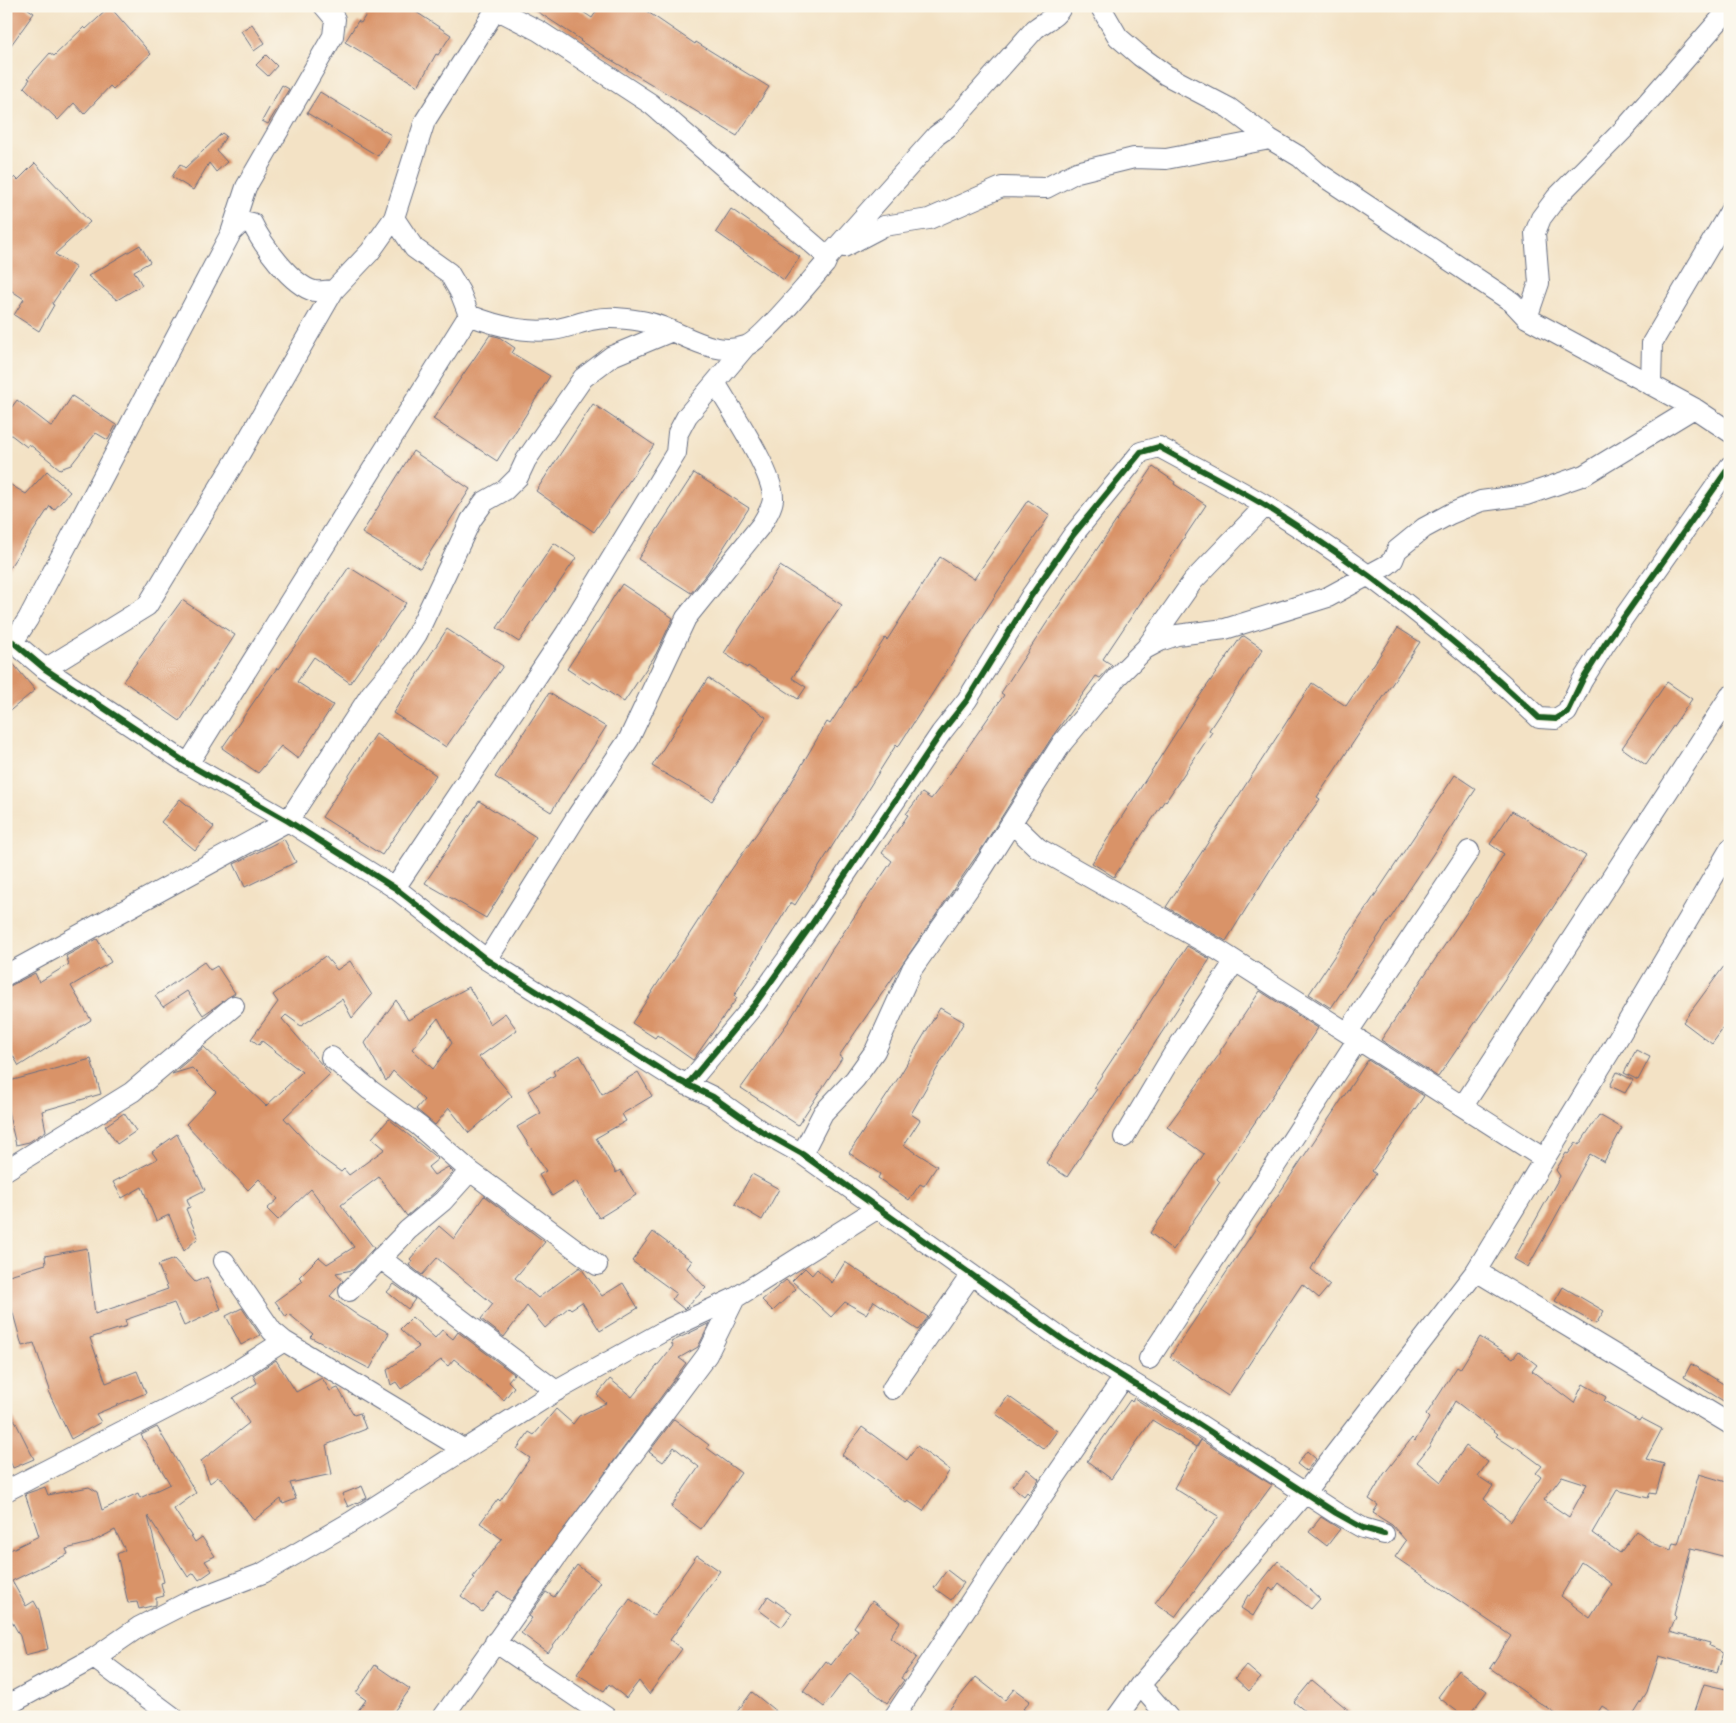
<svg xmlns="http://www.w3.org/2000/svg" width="1736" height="1723" font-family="'Libre Bodoni',serif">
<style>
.building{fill:#d99368;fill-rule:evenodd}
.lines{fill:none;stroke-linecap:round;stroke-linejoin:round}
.minor-casing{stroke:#676e82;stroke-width:22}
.minor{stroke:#fff;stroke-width:20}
.cycleway-casing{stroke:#fbf7ec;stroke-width:9}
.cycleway{stroke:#1b5e20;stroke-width:6}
</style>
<rect width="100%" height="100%" fill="#fbf7ec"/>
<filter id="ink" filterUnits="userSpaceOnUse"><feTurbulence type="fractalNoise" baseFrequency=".02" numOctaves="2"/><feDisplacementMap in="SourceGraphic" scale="10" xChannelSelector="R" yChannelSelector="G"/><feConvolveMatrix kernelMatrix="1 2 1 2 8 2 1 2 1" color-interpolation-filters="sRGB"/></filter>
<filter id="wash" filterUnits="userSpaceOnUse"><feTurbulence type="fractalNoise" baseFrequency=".0096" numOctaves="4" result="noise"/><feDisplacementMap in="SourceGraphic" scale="20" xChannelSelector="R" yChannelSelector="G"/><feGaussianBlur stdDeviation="1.12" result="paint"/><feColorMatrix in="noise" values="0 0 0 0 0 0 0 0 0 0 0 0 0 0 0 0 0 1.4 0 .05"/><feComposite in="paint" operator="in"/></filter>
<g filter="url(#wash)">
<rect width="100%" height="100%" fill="#f3e2c5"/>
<g id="blocks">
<!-- building -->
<path class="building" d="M6,6H24L34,13L6,52Z
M371,6H407L451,35L438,55L436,54L418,86L345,42L358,21L361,23Z
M529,6H574L592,18L600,6H639L695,44L696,42L769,87L737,136L580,41L581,40Z
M110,7L151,54L113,89L110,86L84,114L74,103L58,120L24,87L30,79L28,78L50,53L54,56L84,27L86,29Z
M252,24L265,43L254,51L241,31Z
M266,55L277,66L268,76L256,65Z
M282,85L289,89L268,124L262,121Z
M320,92L391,135L378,156L307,113Z
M222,133L226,136L217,151L227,162L216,172L209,163L193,190L172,177L180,164L185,168Z
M35,163L90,222L55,254L76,268L52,304L54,305L39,331L14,315L24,299L6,287V185L15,177L18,180Z
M731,209L800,257L784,280L716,232Z
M140,245L150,262L134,271L142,285L117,300L88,276Z
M490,335L499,337L515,348L512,353L550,376L497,461L433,419Z
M72,396L116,425L108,440L96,433L71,465L60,469L29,444L27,447L6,431V415L17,400L52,427Z
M593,404L654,445L594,532L536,491Z
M413,451L470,489L420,568L362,533Z
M1153,467L1175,482L1174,484L1206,505L1103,659L1112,665L1100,678L1096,676L1052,737L982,848L839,1056L842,1058L798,1125L741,1088L789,1021L831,951L892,861L882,853L908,815L906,814L922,793L931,799L941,786L1004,695L1001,693L1046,624Z
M47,471L70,492L54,510L50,506L6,573V482L26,494Z
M694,473L749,508L708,572L691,593L638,559Z
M1028,500L1050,515L1000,588L898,747L896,745L795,905L791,902L734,996L737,998L693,1060L657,1035L655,1038L632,1023L727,876L787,790L827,722L830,724L885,638L887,640L940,557L974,579Z
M554,543L576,558L519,642L497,628Z
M780,566L842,605L792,678L806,687L798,699L748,666L747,668L724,653Z
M349,567L406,603L350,683L314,657L297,682L333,705L298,759L281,746L258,773L222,748L277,668L279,669Z
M622,584L673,618L656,654L624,702L592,681L590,684L567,669Z
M182,600L235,635L180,721L123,681Z
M1398,628L1420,642L1317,797L1320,799L1275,862L1226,941L1166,907L1312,683L1346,706Z
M447,629L503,666L446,747L393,713Z
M1244,636L1263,649L1209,730L1212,732L1166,801L1165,800L1114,877L1092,863L1197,700L1241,637Z
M6,655L35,690L6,714Z
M708,678L766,717L712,801L652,766Z
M1667,682L1692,699L1646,765L1622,748Z
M549,693L606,727L551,812L495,777Z
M376,734L436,775L382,855L322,817Z
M1455,775L1476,789L1331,1008L1309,994Z
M180,799L214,827L195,850L161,822Z
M479,801L536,837L486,918L425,883Z
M1512,811L1586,856L1543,923L1438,1077L1381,1040L1485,885L1504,854L1490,844Z
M284,839L296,862L245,887L234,864Z
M97,939L111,962L71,986L91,1020L19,1066L6,1044V988L35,973L39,982L69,964L66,956Z
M1187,946L1210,959L1067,1177L1046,1163L1097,1089L1094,1087Z
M325,956L337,970L350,961L372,995L352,1018L342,999L301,1026L286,1015L282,1019L330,1074L284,1118L320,1157L341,1172L344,1169L349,1175L385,1149L372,1138L389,1119L438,1159L428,1167L434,1175L448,1167L453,1172L435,1192L407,1216L379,1177L341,1205L374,1248L353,1270L336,1273L343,1281L330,1296L360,1317L389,1333L370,1369L310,1337L313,1334L289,1314L286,1317L275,1301L303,1281L299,1277L319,1257L327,1264L354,1247L311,1189L278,1220L267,1209L278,1199L259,1179L248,1190L186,1124L216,1092L192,1068L172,1074L204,1047L266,1106L302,1072L262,1041L259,1045L251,1039L278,1002L273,995Z
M1730,958V1019L1712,1044L1683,1022Z
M204,962L210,970L217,966L235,993L203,1015L187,991L163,1007L155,996Z
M469,987L490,1024L505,1013L517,1030L479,1057L512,1096L469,1133L449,1108L435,1125L416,1109L424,1100L393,1071L386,1081L365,1043L396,1000L408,1020ZM438,1018L452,1043L433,1069L412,1049Z
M1260,991L1318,1028L1217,1179L1220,1182L1173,1250L1150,1233L1204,1154L1167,1127L1221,1052L1220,1051Z
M940,1008L964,1022L911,1114L920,1120L904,1145L937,1166L924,1186L920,1184L909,1200L878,1178L880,1174L849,1153L899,1077Z
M1636,1050L1650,1057L1638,1080L1624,1073Z
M580,1055L602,1094L638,1072L652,1096L622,1114L626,1121L596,1138L616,1173L620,1170L636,1195L599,1218L576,1181L552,1196L539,1175L546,1171L517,1127L541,1113L528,1091L555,1075L553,1071Z
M91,1059L101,1094L42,1111L46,1131L29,1142L16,1145L6,1103V1082Z
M1368,1060L1424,1096L1372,1171L1376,1174L1322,1249L1311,1269L1330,1285L1319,1298L1302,1284L1228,1396L1170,1357Z
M1617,1072L1633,1080L1625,1093L1610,1086Z
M124,1113L136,1131L117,1144L105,1126Z
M1599,1115L1622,1128L1604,1162L1590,1154L1528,1267L1514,1259L1560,1176L1556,1170L1566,1153L1568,1154L1576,1143L1579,1145Z
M177,1134L205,1190L187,1199L190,1207L186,1209L198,1238L184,1251L169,1215L156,1221L142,1187L122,1198L113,1182L157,1159L152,1152Z
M752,1174L779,1189L762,1220L735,1204Z
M484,1196L545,1242L515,1278L538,1298L580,1267L602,1296L623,1283L638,1308L600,1331L582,1302L571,1309L569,1307L545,1328L527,1306L504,1337L481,1319L493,1304L437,1258L422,1275L409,1265L412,1261L410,1259L439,1226L454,1239Z
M653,1232L692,1261L687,1268L706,1288L684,1309L672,1299L676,1293L632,1261Z
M87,1248L95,1314L168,1289L158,1265L174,1259L195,1282L207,1277L221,1309L184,1326L174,1303L125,1320L127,1326L90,1338L106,1383L137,1371L146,1393L96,1414L101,1422L71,1439L48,1391L50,1390L34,1343L22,1346L6,1288V1276L46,1264L45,1256Z
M845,1262L928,1317L918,1330L874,1301L866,1314L845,1302L831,1317L792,1281L805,1268L812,1275L817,1269L832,1283Z
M786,1280L796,1289L773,1311L762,1300Z
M394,1284L415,1299L408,1309L387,1292Z
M1563,1287L1604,1311L1596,1324L1555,1301Z
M242,1308L260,1335L241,1345L226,1316Z
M412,1317L435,1338L442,1330L453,1339L458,1332L514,1374L508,1381L514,1387L504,1400L454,1359L448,1366L441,1360L401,1389L396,1382L391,1385L387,1370L419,1347L400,1329Z
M710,1323L698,1347L679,1358L686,1363L511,1601L498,1591L482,1612L461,1596L475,1578L473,1577L502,1539L480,1523L498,1499L500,1501L530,1458L517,1449L529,1432L534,1435L556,1409L573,1424L579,1416L606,1403L597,1395L610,1379L632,1397L673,1346L671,1342Z
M1480,1337L1513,1358L1519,1351L1537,1365L1532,1371L1574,1403L1583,1384L1606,1397L1604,1401L1639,1421L1641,1418L1662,1429L1646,1459L1664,1464L1656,1494L1650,1493L1648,1498L1617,1490L1592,1533L1620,1553L1637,1531L1654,1544L1671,1550L1673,1543L1678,1544L1699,1474L1730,1483V1558L1691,1548L1674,1615L1676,1617L1670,1632L1710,1643L1709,1646L1724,1652L1717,1672L1659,1656L1647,1693L1632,1717H1619L1602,1706L1595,1717H1560L1490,1668L1511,1636L1395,1557L1406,1541L1392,1525L1373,1513L1378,1505L1369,1499L1384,1474L1412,1438L1415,1441L1429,1418L1426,1415L1457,1367L1460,1369ZM1455,1401L1498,1434L1496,1436L1514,1448L1515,1446L1542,1466L1536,1473L1541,1477L1511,1521L1484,1499L1493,1486L1478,1476L1488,1462L1466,1446L1441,1482L1417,1462L1429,1447ZM1562,1476L1587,1484L1569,1517L1544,1500ZM1581,1562L1612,1584L1590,1618L1561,1596Z
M276,1360L296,1392L322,1378L330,1391L338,1388L354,1415L360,1413L366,1429L326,1445L332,1474L290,1483L296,1499L283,1504L281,1499L254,1520L222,1479L218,1477L210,1483L201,1461L249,1423L233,1398L257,1383L253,1375Z
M1691,1364L1730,1388V1405L1684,1377Z
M1008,1396L1057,1431L1044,1449L996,1414Z
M1134,1398L1201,1440L1196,1447L1152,1420L1111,1479L1087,1461L1130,1400L1132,1402Z
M6,1403L34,1459L13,1468L6,1452Z
M674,1419L709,1445L707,1448L741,1473L701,1529L671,1507L699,1467L674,1447L663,1462L649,1452Z
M157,1427L196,1493L174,1509L195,1542L202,1537L215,1556L205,1561L212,1571L199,1580L194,1573L188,1577L148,1516L164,1582L161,1583L164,1596L156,1598V1605L139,1609L137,1602L128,1603L117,1554L125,1550L115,1530L90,1543L66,1549L68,1554L12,1581L26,1606L34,1601L39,1610L48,1649L25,1655L20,1636L6,1611V1552L39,1536L25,1494L45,1487L48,1495L89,1487L97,1492L102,1510L138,1493L140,1498L170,1484L141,1435Z
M862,1427L907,1460L917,1446L950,1470L923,1511L908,1501L906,1503L842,1455Z
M1201,1440L1272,1485L1175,1617L1155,1603L1219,1516L1174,1488Z
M1307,1451L1316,1459L1306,1471L1297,1464Z
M1027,1469L1039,1479L1029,1494L1027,1492L1024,1496L1012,1486Z
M362,1486L367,1498L348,1507L342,1494Z
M1321,1517L1340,1529L1327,1546L1309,1532Z
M697,1555L720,1571L670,1640L682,1649L649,1694L639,1681L626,1698L609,1684L604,1691L577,1674L630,1599L654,1616Z
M1278,1561L1320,1599L1311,1609L1279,1583L1273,1591L1270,1588L1253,1616L1241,1608L1248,1595L1250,1596Z
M577,1565L600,1582L548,1653L521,1633L532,1618L529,1616L546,1592L554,1597Z
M947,1570L964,1583L951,1600L934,1588Z
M768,1596L792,1613L782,1627L759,1610Z
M872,1601L900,1622L890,1637L917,1657L901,1678L904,1680L887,1703L850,1673L824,1707L803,1691L826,1661L831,1665L858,1630L854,1627Z
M375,1665L410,1689L390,1717H353L366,1700L356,1693Z
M1246,1665L1261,1678L1249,1691L1235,1678Z
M1458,1670L1487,1691L1468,1717H1465L1438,1697Z
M976,1677L1005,1700L1014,1689L1030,1701L1023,1709L1034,1717H943Z
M1312,1680L1357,1717H1312L1294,1702Z
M1704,1684L1730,1690V1717H1693Z
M752,1692L783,1717H733Z"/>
</g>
</g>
<g filter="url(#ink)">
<use href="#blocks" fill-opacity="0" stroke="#676e82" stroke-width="1"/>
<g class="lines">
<!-- minor casing -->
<g class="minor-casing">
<path id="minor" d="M1100,6L1118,37L1140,56L1166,75L1229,108L1270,139L1300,157L1317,172L1512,302L1527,318L1694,408L1730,432
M394,218L425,121L496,9L539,31L651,104L828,257
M231,233L246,187L333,36L335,19L324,6
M844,247L884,226L929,219L1002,187L1046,188L1077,172L1134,158L1166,159L1270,139
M1527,318L1539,283L1535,233L1541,218L1556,198L1626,127L1730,8
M1651,385L1652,343L1730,211
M6,635L13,642L28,619L231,233L243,221L252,223C262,244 291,285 314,291C320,292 328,290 334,290L370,252L394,218L414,248L449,273L460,292L469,315C494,325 523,333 551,330C564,329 578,323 591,320C608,316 624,318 641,321C676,326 709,359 746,346C762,340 811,280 825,264L828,257L937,135L948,127L1035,29C1046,20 1056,18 1062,6
M13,642L45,669L188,764L288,821L395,888L487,960L674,1078L713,1097L761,1131L802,1154L1062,1339L1183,1414L1336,1513L1363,1528L1384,1534
M1146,648L1193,581L1265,506
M45,669L147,606L239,455L334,290
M188,764L469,315
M1012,823L1038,848L1218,950L1543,1158
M395,888L566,633L676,453L678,433L687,416L746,346
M487,960L577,816L629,739L686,618L762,524C766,516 772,509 773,499C774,473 730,408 716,384
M6,975L288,821L371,694L402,657L417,634L471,520L484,502L505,490L518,477L526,460L583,378L612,356L672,331
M1348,1032L1469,851
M331,1057L370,1090L419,1126L470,1171L597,1265
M687,1085L755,1004L812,924L941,733L967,700L1031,596L1073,535L1141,452L1159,447C1195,467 1231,485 1266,506C1363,567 1456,639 1539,718L1556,719L1567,712L1582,681L1605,644L1730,466
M1463,1106L1730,696
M1124,1137L1172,1056L1235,961
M802,1154L823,1113L855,1079L875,1051L912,969L981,871L1062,743L1117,677L1145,649L1160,641L1177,635L1225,629L1328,597L1387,565L1393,560L1397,550L1424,528L1450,514L1481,501L1526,495L1584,475L1694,408
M6,1170L132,1092L234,1006
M380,1258L556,1391
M224,1261L272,1331L284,1341L463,1449
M1476,1271L1730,1424
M349,1291L408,1230L443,1201L470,1171
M1149,1359L1358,1039
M892,1389L971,1275
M6,1491L226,1378L284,1341
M495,1642L606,1717
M94,1658L173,1717
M1140,1685L1168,1717
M6,1706L94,1658L139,1627L188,1602L263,1573L351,1522L556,1391L664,1331L735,1298L878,1208
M443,1717L562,1549L707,1355L735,1298
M894,1717L998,1560L1124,1377
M1117,1717L1140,1685L1304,1494L1476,1271L1614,1045L1730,849"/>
</g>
<!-- minor -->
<use href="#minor" class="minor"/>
<!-- cycleway casing -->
<g class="cycleway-casing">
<path id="cycleway" d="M13,642L45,669L188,764L288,821L395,888L487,960L674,1078L713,1097L761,1131L802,1154L1062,1339L1183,1414L1336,1513L1363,1528L1384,1534
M687,1085L755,1004L812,924L941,733L967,700L1031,596L1073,535L1141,452L1159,447C1195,467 1231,485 1266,506C1363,567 1456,639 1539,718L1556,719L1567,712L1582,681L1605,644L1730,466"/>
</g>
<!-- cycleway -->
<use href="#cycleway" class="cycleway"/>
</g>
</g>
<!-- margin -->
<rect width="1736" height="1723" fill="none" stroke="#fbf7ec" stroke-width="25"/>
</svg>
